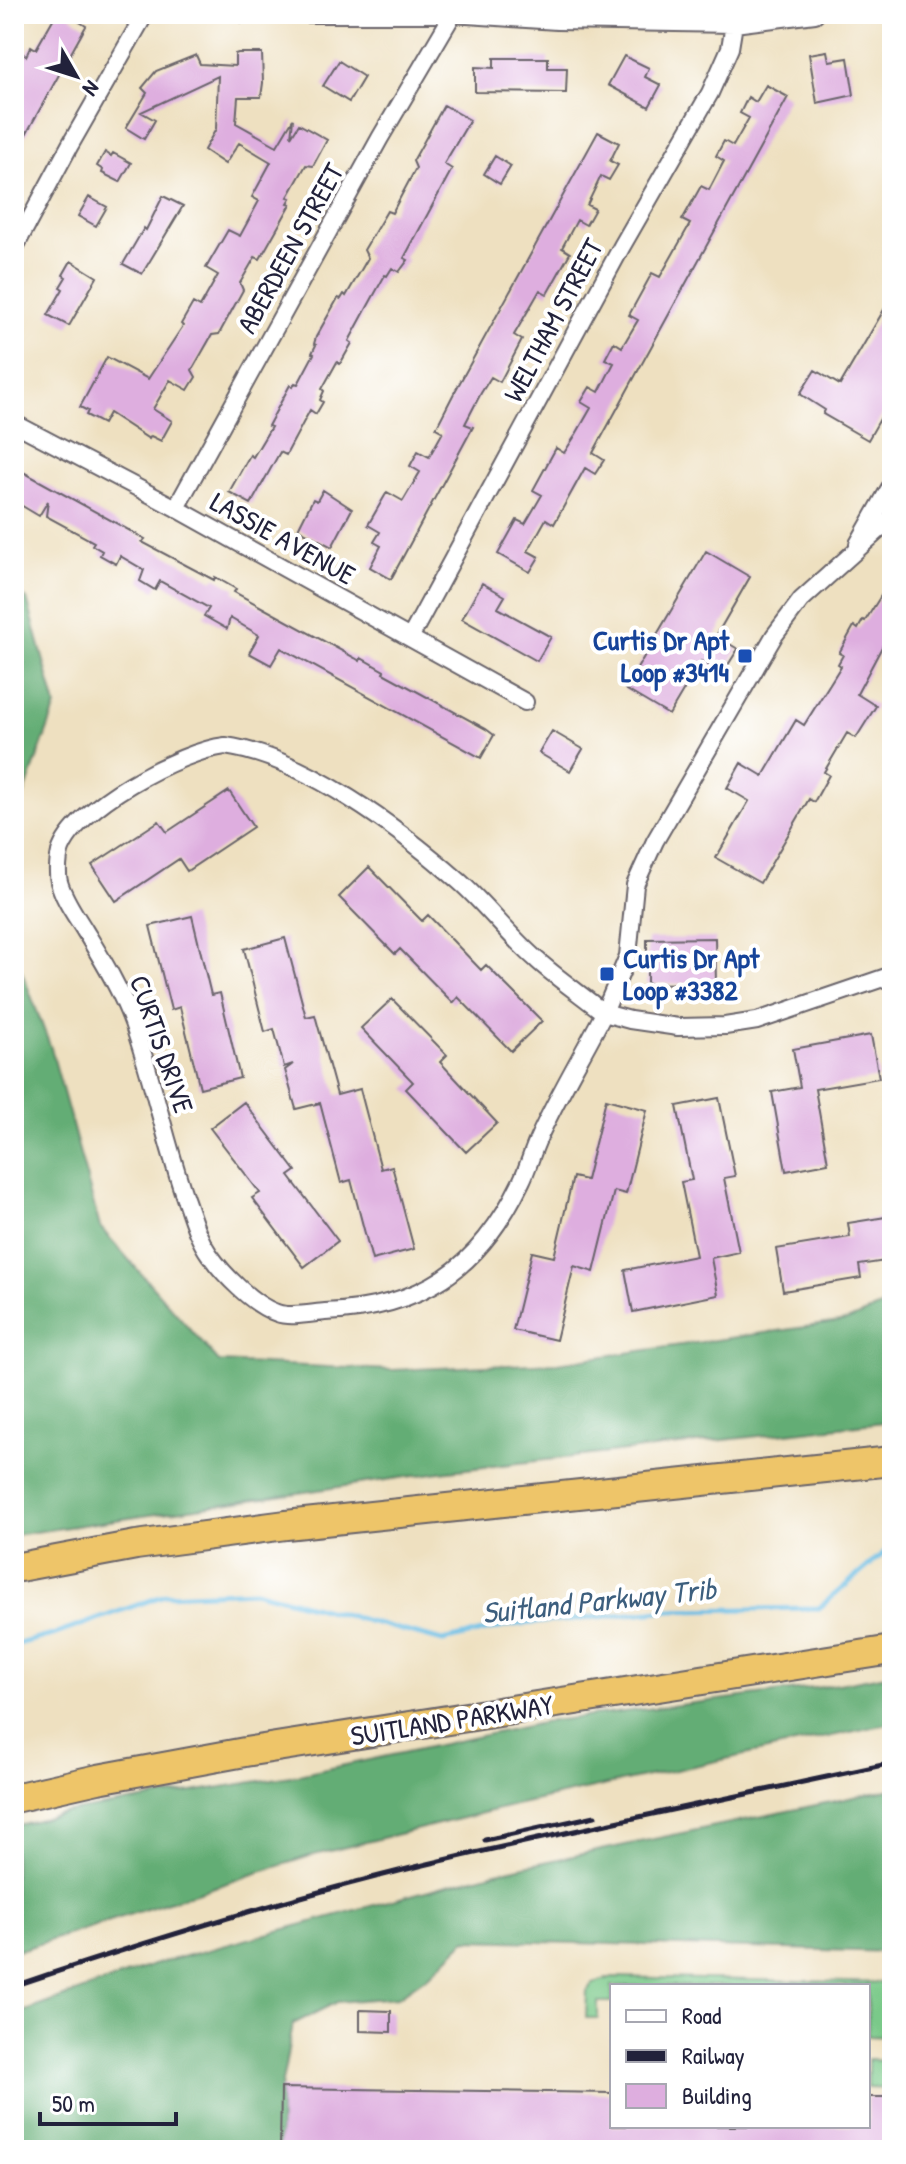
<svg xmlns="http://www.w3.org/2000/svg" width="906" height="2164" font-family="'Patrick Hand',sans-serif">
<style>
.green{fill:#7ac989;stroke:#4e7662;stroke-width:2}
.forest{fill:#63ad75;stroke:#426858;stroke-width:2}
.lines{fill:none;stroke-linecap:round;stroke-linejoin:round}
.stream{stroke:#66bbe2;stroke-width:5}
.building{fill:#deaedf}
.street-casing{stroke:#69646a;stroke-width:20}
.highway-casing{stroke:#69646a;stroke-width:32}
.street{stroke:#fff;stroke-width:16}
.highway{stroke:#eec569;stroke-width:28}
.rail{stroke:#22223b;stroke-width:5}
.transit-dot{fill:#1a4fb4;stroke:#fff;stroke-width:3}
.labels{text-anchor:middle;dominant-baseline:central;stroke-width:8;stroke-linejoin:round;paint-order:stroke}
.street-label{font-size:28px;fill:#22223b;stroke:#fff}
.transit-label{font-size:28px;font-weight:bold;fill:#164399;stroke:#fff;text-anchor:end}
.water-label{font-size:30px;font-style:italic;fill:#3d5f7e;stroke:#fff}
</style>
<rect width="100%" height="100%" fill="#fff"/>
<filter id="ink" filterUnits="userSpaceOnUse"><feTurbulence type="fractalNoise" baseFrequency=".0125" numOctaves="2"/><feDisplacementMap in="SourceGraphic" scale="16" xChannelSelector="R" yChannelSelector="G"/><feConvolveMatrix kernelMatrix="1 2 1 2 8 2 1 2 1" color-interpolation-filters="sRGB"/></filter>
<filter id="wash" filterUnits="userSpaceOnUse"><feTurbulence type="fractalNoise" baseFrequency=".006" numOctaves="4" result="noise"/><feDisplacementMap in="SourceGraphic" scale="32" xChannelSelector="R" yChannelSelector="G"/><feGaussianBlur stdDeviation="1.8" result="paint"/><feColorMatrix in="noise" values="0 0 0 0 0 0 0 0 0 0 0 0 0 0 0 0 0 1.4 0 .05"/><feComposite in="paint" operator="in"/></filter>
<g filter="url(#wash)">
<rect width="100%" height="100%" fill="#eee0c0"/>
<!-- green -->
<path class="green" d="M613,1977L892,1983V2037L868,2036V1986H612V2002H598V2018H586L587,1991L593,1983Z
M868,2060L892,2061V2089L868,2088Z"/>
<!-- forest -->
<path class="forest" d="M14,591L27,599L56,706L14,823Z
M14,951L51,1048L100,1227L219,1362L392,1370L557,1363L847,1321L892,1302V1421L440,1472L14,1535Z
M892,1674V1723L515,1805L310,1856L14,1952V1826L68,1812L303,1774L551,1721L822,1687Z
M892,1789V1952L466,1940L432,1973L398,1997L337,2002L293,2024L281,2088L280,2150H14V2015L153,1965L492,1873Z"/>
<g class="lines">
<!-- stream -->
<path class="stream" d="M14,1645L56,1634L165,1595L255,1591L443,1641L512,1625L671,1610L819,1608L892,1546"/>
</g>
<g id="blocks">
<!-- building -->
<path class="building" d="M56,14H67L86,26L14,156V68L22,53L26,56L31,46L36,49Z
M827,51L829,61L848,58L854,95L817,103L809,54Z
M238,53H262L263,83L261,97H238L236,123L277,146L293,119L291,137L299,124L327,140L313,166L306,165L288,197L291,198L288,203L291,204L260,259L255,257L240,283L243,290L219,334L212,335L192,370L196,377L188,390L170,380L153,409L172,421L161,441L151,436L149,439L109,413L103,424L86,415L88,411L80,407L107,357L148,379L183,326L181,324L193,303L200,307L218,275L206,268L228,230L240,236L259,201L252,197L271,162L239,143L225,164L204,150L216,129L218,76L141,112L155,120L144,139L126,128L147,93L142,88L156,71L196,55L200,64L235,66V54Z
M624,56L649,68L645,77L661,85L649,107L608,85Z
M494,58H548V68H567L566,93L475,92V67L494,68Z
M339,61L364,77L349,102L323,86Z
M766,85L788,97L593,453L604,460L595,474L585,468L554,524L546,519L528,551L539,557L530,572L498,554L517,520L525,524L542,495L533,490L556,448L564,453L575,436L591,408L581,402L590,387L599,392L614,363L605,359L614,342L622,347L638,320L629,315L652,273L660,277L690,224L682,220L701,186L709,190L724,161L716,156L724,141L733,146L749,118L740,113L748,97L756,102Z
M444,105L470,120L444,164L452,169L404,258L408,260L399,272L392,268L387,276L385,275L368,306L349,341L352,343L340,364L337,362L322,389L324,391L320,400L323,402L316,414L310,410L286,455L280,452L251,504L229,492L250,455L253,457L271,427L268,426L290,385L293,387L295,383L298,384L314,354L312,353L316,345L314,344L316,337L338,298L341,299L344,294L346,296L368,258L364,250L387,211L392,213L416,168L413,161Z
M598,132L619,143L610,161L618,165L609,180L601,176L587,205L595,209L586,225L577,220L562,248L570,253L556,278L547,294L540,290L514,335L522,340L500,382L491,377L481,393L465,424L473,427L391,579L370,567L381,546L374,542L380,532L368,525L387,492L403,501L420,472L410,466L418,451L429,457L443,432L436,428L453,395Z
M105,152L111,156L113,153L131,163L120,182L102,173L103,170L97,166Z
M495,156L511,166L500,184L484,174Z
M163,196L183,206L142,274L123,264L144,228L146,230Z
M89,197L107,207L96,226L78,216Z
M71,261L97,277L69,326L48,315L63,289L60,287L66,277L63,275Z
M892,296V398L868,440L823,414L825,410L800,394L815,370L840,385Z
M14,467L145,539L142,542L214,580L215,577L236,589L234,592L355,658L360,661L361,658L384,671L383,673L486,729L494,735L481,758L281,648L271,665L249,653L259,635L230,618L227,629L204,616L209,608L160,581L155,590L140,581L144,570L120,556L116,564L100,555L102,551L92,545L94,542L46,516L48,501L39,516L14,501Z
M323,490L352,509L332,547L298,529L313,499L317,501Z
M706,551L750,577L716,636L738,649L723,673L701,661L669,715L625,689Z
M482,583L505,596L498,608L551,637L537,661L462,619Z
M882,594L892,600V628L857,694L876,706L856,738L847,733L824,772L829,775L814,802L809,799L760,883L716,858L749,801L727,788L741,763L763,776L796,720L804,725L841,666L838,664L843,655L839,653L854,626L858,629L863,620L865,621Z
M552,731L583,749L570,771L539,753Z
M229,791L253,827L187,871L179,859L116,901L92,865L159,821L167,832Z
M369,867L422,921L428,915L481,970L486,965L542,1021L511,1051L458,997L453,1003L400,949L395,954L339,897Z
M192,916L211,995L220,993L240,1078L200,1088L180,1007L171,1010L150,926Z
M285,938L306,1017L315,1015L337,1095L360,1089L381,1169L392,1166L414,1249L372,1260L351,1180L341,1183L320,1103L296,1109L285,1070L293,1064L284,1067L274,1029L265,1032L244,949Z
M715,938L716,983L647,984V939Z
M392,999L447,1055L440,1062L497,1123L466,1152L406,1089L413,1082L361,1028Z
M871,1035L879,1078L815,1089L828,1163L786,1171L772,1092L800,1087L793,1049Z
M719,1098L735,1176L724,1178L739,1252L711,1258L718,1295L633,1312L625,1270L696,1256L681,1182L692,1180L677,1106Z
M606,1099L647,1110L626,1194L614,1191L594,1272L574,1266L556,1340L513,1330L532,1252L554,1257L573,1177L586,1180Z
M244,1102L296,1171L289,1176L338,1241L304,1267L252,1198L260,1193L210,1128Z
M892,1216V1260L859,1265L861,1278L783,1291L776,1249L850,1237L848,1223Z
M360,2010L391,2011V2032L360,2031Z
M281,2088L612,2093V2126H868V2097H888L887,2150H280Z"/>
</g>
</g>
<g filter="url(#ink)">
<use href="#blocks" fill-opacity="0" stroke="#69646a" stroke-width="2"/>
<g class="lines">
<!-- street casing -->
<g class="street-casing">
<path id="street" d="M244,14H452L557,21L734,24L815,14
M14,249L70,145L145,14
M14,423L176,508L525,702
M176,508L380,138L453,14
M892,518L801,600L774,636L655,841L635,885L628,956L604,1013L630,1020L678,1027L725,1026L757,1021L892,975
M858,544L892,484
M410,638L622,246L710,93L730,48L734,24
M225,746C304,757 400,829 460,882C487,906 509,936 537,960C558,979 582,995 604,1013C583,1054 558,1095 539,1137C532,1152 528,1168 521,1182C479,1269 422,1308 325,1312C312,1313 290,1318 277,1313C253,1305 223,1274 209,1254C197,1237 192,1217 185,1198C165,1140 153,1080 133,1023C121,990 103,961 85,931C76,916 64,900 59,882C57,874 58,860 60,852C74,807 181,751 225,746Z"/>
</g>
<!-- highway casing -->
<g class="highway-casing">
<path id="highway" d="M14,1568L136,1545L286,1525L892,1461
M14,1798L98,1779L245,1752L892,1650"/>
</g>
<!-- street -->
<use href="#street" class="street"/>
<!-- highway -->
<use href="#highway" class="highway"/>
<!-- rail -->
<path class="rail" d="M485,1840L595,1816
M14,1986C157,1938 302,1893 449,1859C596,1825 744,1795 892,1763"/>
</g>
</g>
<!-- markers -->
<g class="transit-dot">
<rect x="737" y="648" width="16" height="16" rx="4"/>
<rect x="599" y="966" width="16" height="16" rx="4"/>
</g>
<g class="labels">
<!-- street labels -->
<g class="street-label">
<text transform="translate(290 248) rotate(-61)">ABERDEEN STREET</text>
<text transform="translate(553 320) rotate(-62)">WELTHAM STREET</text>
<text transform="translate(283 538) rotate(29)">LASSIE AVENUE</text>
<text transform="translate(162 1044) rotate(71)">CURTIS DRIVE</text>
<text transform="translate(452 1720) rotate(-9)">SUITLAND PARKWAY</text>
</g>
<!-- transit labels -->
<g class="transit-label">
<text x="729" y="640">Curtis Dr Apt<tspan x="729" dy="32">Loop #3414</tspan></text>
<text x="623" y="958" text-anchor="start">Curtis Dr Apt<tspan x="623" dy="32">Loop #3382</tspan></text>
</g>
<!-- water labels -->
<g class="water-label">
<text transform="translate(599 1600) rotate(-6)">Suitland Parkway Trib</text>
</g>
</g>
<!-- margin -->
<rect width="906" height="2164" fill="none" stroke="#fff" stroke-width="48"/>
<!-- legend -->
<rect x="610" y="1984" width="260" height="144" fill="#ffffff" stroke="#a7a7b1" stroke-width="2"/>
<rect x="626" y="2010" width="40" height="12" fill="#ffffff" stroke="#a7a7b1" stroke-width="2"/>
<text x="682" y="2024" font-size="24" fill="#22223b">Road</text>
<rect x="626" y="2050" width="40" height="12" fill="#22223b" stroke="#a7a7b1" stroke-width="2"/>
<text x="682" y="2064" font-size="24" fill="#22223b">Railway</text>
<rect x="626" y="2084" width="40" height="24" fill="#deaedf" stroke="#a7a7b1" stroke-width="2"/>
<text x="682" y="2104" font-size="24" fill="#22223b">Building</text>
<!-- north arrow -->
<g transform="translate(76 76) rotate(129)" stroke="#ffffff" stroke-width="6" paint-order="stroke">
<path d="M0-6L14 30L0 20L-14 30Z" fill="#22223b"/>
<text y="-12" font-size="22" font-weight="bold" text-anchor="middle" fill="#22223b">N</text>
</g>
<!-- scale -->
<path d="M40 2112v12h136v-12" fill="none" stroke="#22223b" stroke-width="4"/>
<text x="52" y="2112" font-size="24" fill="#22223b" stroke="#ffffff" stroke-width="6" paint-order="stroke">50 m</text>
</svg>
